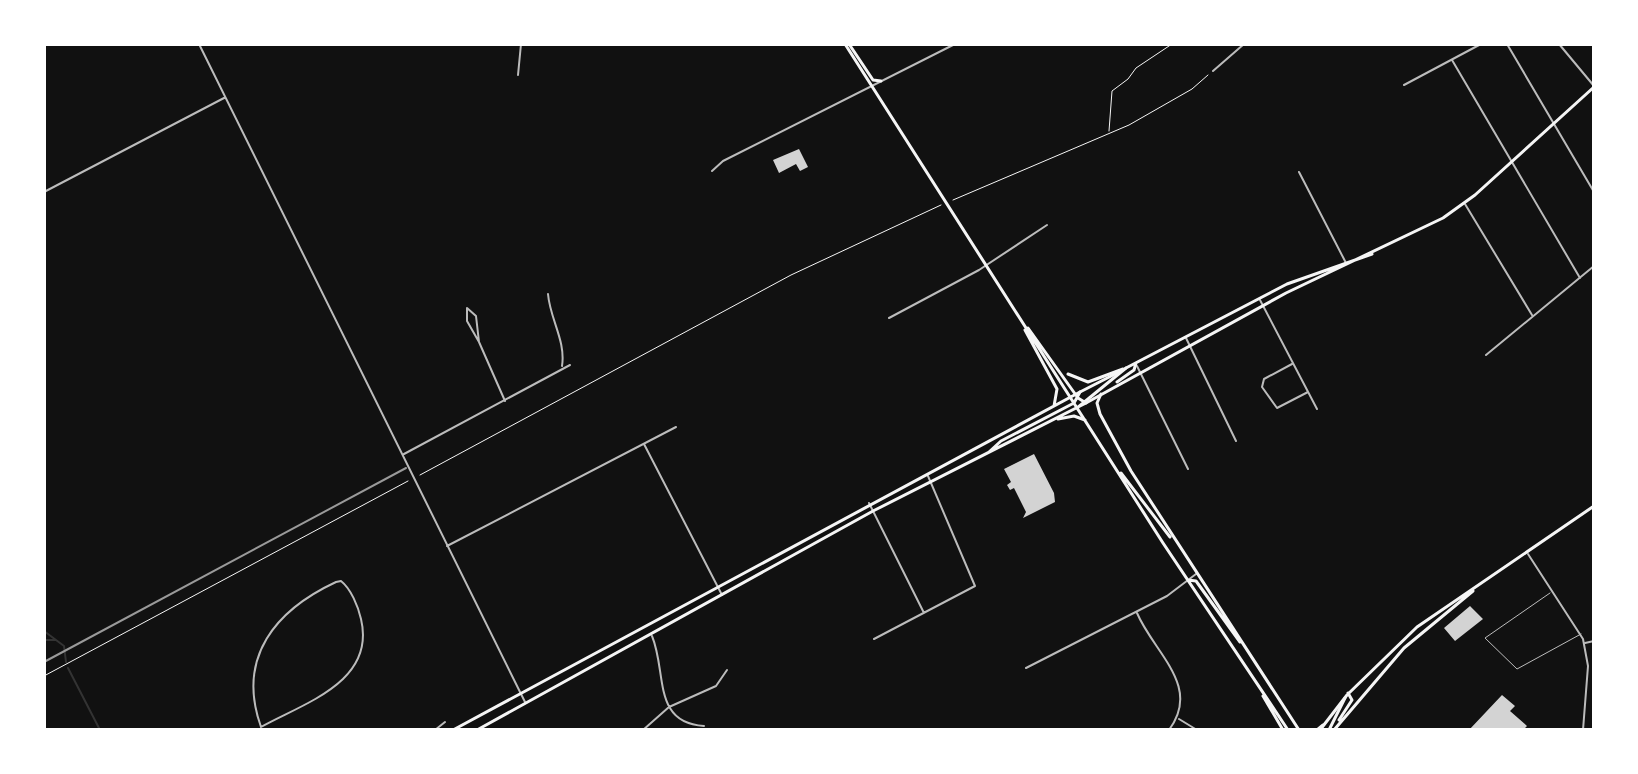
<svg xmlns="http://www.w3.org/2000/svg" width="1638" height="774" font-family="Roboto,sans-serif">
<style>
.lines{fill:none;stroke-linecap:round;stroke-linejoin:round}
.stream{stroke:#333;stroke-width:2}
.building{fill:#d3d3d3}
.path{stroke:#f5f5f5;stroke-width:1}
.service{stroke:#bcbcbc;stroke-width:1}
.minor{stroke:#bcbcbc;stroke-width:2}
.tertiary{stroke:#bcbcbc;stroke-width:2}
.secondary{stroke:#f5f5f5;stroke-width:3}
.primary{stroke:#f5f5f5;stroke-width:3}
.rail{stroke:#9a9a9a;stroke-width:2}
</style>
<rect width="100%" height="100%" fill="#111"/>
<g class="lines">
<!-- stream -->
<path class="stream" d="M44,631L56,640
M44,640H56L64,646L66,662
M68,668L100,730"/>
</g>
<!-- building -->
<path class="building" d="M799,149L808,167L800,171L796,164L779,173L773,160Z
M1034,454L1054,493L1055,502L1023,518L1026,512L1014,488L1010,490L1007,485L1011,482L1004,469Z
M1470,606L1483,619L1455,641L1444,628Z
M1502,695L1515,706L1510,711L1527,726L1523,730H1469Z"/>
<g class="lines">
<!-- path -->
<path class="path" d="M1109,131L1112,91L1128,79L1136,68L1172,44
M953,200L1129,125L1192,89L1208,75
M420,475L791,275L941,205
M44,676L408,481"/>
<!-- service -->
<path class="service" d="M1550,593L1485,638L1517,669L1581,634"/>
<!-- minor -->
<path class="minor" d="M199,44L525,702
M1507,44L1594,192
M1559,44L1594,86
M1452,60L1580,278
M1213,71L1244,44
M518,75L521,44
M1404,85L1481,44
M712,171L723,161L955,44
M1299,172L1346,263
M44,192L224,98
M1465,204L1532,315
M548,294C550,319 566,341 562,366
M1260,300L1317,409
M889,318L979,270L1047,225
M1186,338L1236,441
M479,342L467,321V308L476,316L479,342L505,401
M1486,355L1594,266
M1292,364L1264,379L1262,387L1277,408L1308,392
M1137,366L1188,469
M644,444L722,595
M404,454L570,365
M869,503L924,613
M447,546L676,427
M336,582L341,581C351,589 358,606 361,619C376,682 304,703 261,727C236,657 276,610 336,582Z
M1137,613C1154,653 1202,686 1169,730
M652,636C667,672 652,723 704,726
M874,639L975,586L928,476
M1585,643L1594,641
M1026,668L1167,596L1196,574
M1179,719L1197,730
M435,730L445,722
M643,730L669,707L716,686L727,670"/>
<!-- tertiary -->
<path class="tertiary" d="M1528,554L1583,639L1588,666L1583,730"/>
<!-- secondary -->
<path class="secondary" d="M1126,368L1287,284L1372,254
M1117,382L1134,370L1136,363
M1080,392L1119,372
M1086,403L1286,293L1443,218L1475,195L1594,87
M1339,720L1352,700L1348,693
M1320,730L1347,695L1417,627L1594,506
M1334,730L1404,648L1473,591"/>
<!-- primary -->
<path class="primary" d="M845,44L1163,543L1288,730
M849,44L873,80L881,81
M1028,328L1078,398L1086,403
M1025,330L1057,389L1054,406
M1068,374L1088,382L1123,369
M1101,394L1097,403L1100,414L1131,471L1299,730
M1077,408L1126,368
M1058,419L1074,416L1085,420
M989,452L1001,441L1074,403L1080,392
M1121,473L1170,537
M1188,580L1196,581L1240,642
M1263,696L1283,730
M453,730L1080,392
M477,730L873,511L1086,403
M1317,730L1323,725
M1329,730L1345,698"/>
<!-- rail -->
<path class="rail" d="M44,662L406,468"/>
</g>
<!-- border -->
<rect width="1638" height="774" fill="none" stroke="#ffffff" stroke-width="92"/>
</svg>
